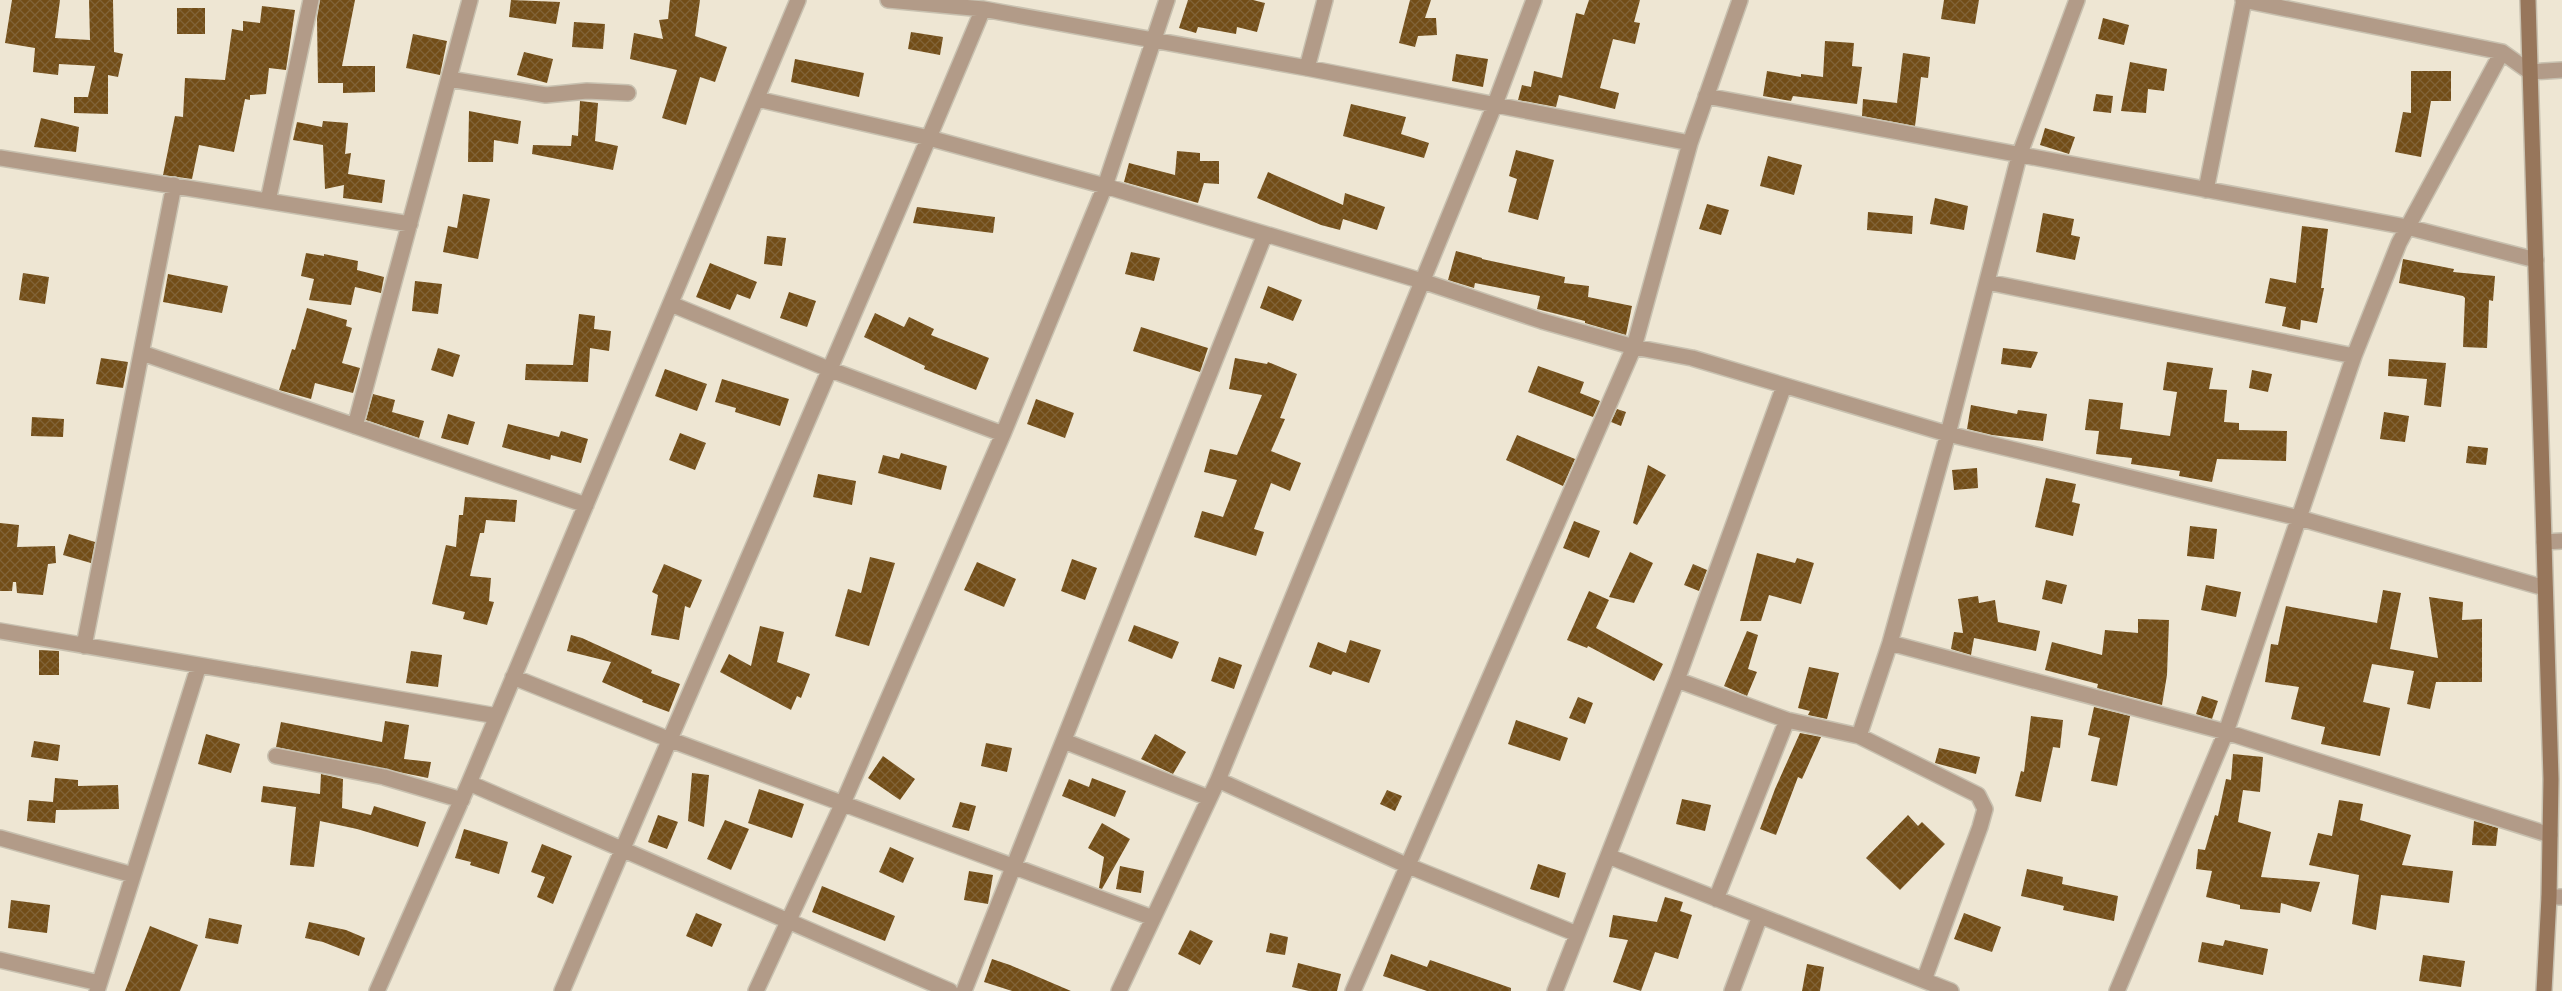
<svg xmlns="http://www.w3.org/2000/svg" width="2562" height="991" font-family="Georgia,serif">
<style>
.building{fill:url(#building-cross-hatch)}
.lines{fill:none;stroke-linecap:round;stroke-linejoin:round}
.minor-casing{stroke:#c8c1b0;stroke-width:18}
.secondary-casing{stroke:#c8c1b0;stroke-width:18}
.minor{stroke:#b29b88;stroke-width:15}
.secondary{stroke:#97765b;stroke-width:15}
</style>
<defs>
<pattern id="building-cross-hatch" width="8" height="8" patternUnits="userSpaceOnUse" patternTransform="scale(1.25)"><rect width="8" height="8" fill="#724d17"/><path d="M0 0l8 8M0 8l8-8" fill="none" stroke="#816337"/></pattern>
</defs>
<rect width="100%" height="100%" fill="#eee6d3"/>
<!-- building -->
<path class="building" d="M12,0H60L55,38L90,40L89,0H113L114,52L123,54L118,77L108,75V114L74,113V97H88L95,66L59,64L58,75L33,72L35,48L5,43Z
M320,0H355L342,66H375V92L343,93V83H318L317,18Z
M511,0L560,2L556,24L509,17Z
M670,0H700L695,36L727,47L715,82L700,77L686,125L662,118L677,70L630,59L634,33L663,39L659,20L668,19Z
M1188,0H1253L1265,3L1257,32L1237,27L1236,34L1198,27L1196,33L1179,28Z
M1410,0H1431L1425,18H1436L1437,35L1418,36L1415,47L1399,43Z
M1589,0H1640L1634,22L1640,23L1635,44L1613,39L1600,88L1619,93L1615,109L1559,95L1556,107L1518,100L1522,85L1531,87L1534,71L1562,78L1576,13L1584,15Z
M1944,0H1979L1975,24L1941,19Z
M262,6L295,10L286,70L269,68L266,94L250,95V100L245,99L234,152L199,145L192,179L163,175L175,116L183,117L185,78L225,80L232,29L243,31V21L260,23Z
M177,8H205V34H177Z
M2103,18L2129,25L2124,45L2098,39Z
M574,22L605,24L603,49L572,47Z
M911,32L943,37L940,55L908,49Z
M413,34L447,41L440,75L406,68Z
M1825,41L1854,43L1852,66L1862,67L1857,104L1793,96L1791,101L1763,96L1767,71L1801,77V74L1823,77Z
M524,52L553,59L547,83L517,75Z
M1903,53L1930,57L1928,78L1921,77L1915,126L1862,116L1863,99L1897,103Z
M1456,54L1488,59L1483,87L1452,81Z
M795,59L864,73L859,97L791,82Z
M2130,62L2167,69L2164,91L2148,89L2146,113L2121,111Z
M2411,71H2451V101H2431L2421,157L2395,152L2403,112L2411,113Z
M2096,94L2113,96L2111,113L2093,111Z
M580,101L598,103L595,141L618,146L613,170L532,154L533,145L571,146L572,135L578,136Z
M1351,104L1406,117L1401,134L1429,143L1424,158L1343,136Z
M469,111L521,121L518,144L494,140L493,162H468Z
M41,118L79,127L76,152L34,147Z
M323,121L348,123L345,154L351,153L348,174L385,180L382,203L343,198L344,185L325,189L323,145L293,140L297,122L322,127Z
M2045,128L2075,137L2069,154L2040,145Z
M1516,150L1554,160L1538,220L1508,212L1517,179L1509,176Z
M1177,151L1200,153V161H1219V184L1204,183L1198,203L1124,182L1129,163L1175,175Z
M1768,156L1802,165L1794,195L1760,186Z
M1268,172L1343,205L1345,193L1385,207L1377,230L1343,219L1340,230L1321,225L1257,198Z
M463,194L490,199L478,259L443,252L448,226L457,228Z
M1935,198L1968,206L1964,230L1930,224Z
M1707,204L1729,210L1721,235L1699,229Z
M917,207L995,217L993,233L913,223Z
M1868,212L1913,216L1912,234L1867,230Z
M2043,213L2074,219L2071,235L2080,237L2075,260L2036,252Z
M2302,226L2328,229L2321,288H2324L2317,323L2301,320L2300,330L2282,326L2286,307L2265,303L2270,278L2296,283Z
M767,236L786,238L782,266L764,264Z
M1456,251L1482,258V259L1565,277L1564,283L1589,286L1588,297L1632,306L1626,335L1585,323V321L1537,309L1540,296L1475,283L1474,288L1448,280Z
M1131,252L1160,258L1154,281L1125,274Z
M306,253L324,256V254L358,261L357,270L384,277L381,293L355,287L351,305L309,300L314,279L301,276Z
M2403,259L2454,269L2453,272L2495,276L2493,301L2489,300L2487,348L2463,347L2465,298L2463,296L2399,283Z
M710,263L757,282L750,299L737,294L730,310L696,297Z
M23,273L49,277L45,304L19,300Z
M168,274L228,286L222,313L163,302Z
M415,281L442,284L438,314L412,311Z
M1268,286L1302,300L1293,321L1260,308Z
M789,292L816,301L807,327L780,318Z
M307,308L347,320L346,326L352,328L342,363L360,368L353,393L315,383L311,399L279,390L292,349L295,350Z
M875,313L904,327L909,317L934,329L931,335L989,358L976,390L924,369L925,366L864,337Z
M579,314L595,316L594,329L611,331L609,351L590,348L588,382L525,380L526,364L573,365Z
M1141,327L1208,348L1200,372L1133,351Z
M438,348L460,355L453,377L431,370Z
M2003,348L2038,352L2031,368L2001,364Z
M101,358L128,362L123,388L96,384Z
M1235,358L1267,364L1268,362L1297,374L1280,418L1285,419L1271,451L1301,463L1290,491L1271,483L1254,529L1264,532L1256,556L1194,537L1202,511L1223,517L1237,480L1204,472L1210,449L1237,455L1262,395L1229,389Z
M2389,359L2446,363L2441,407L2424,405L2427,379L2388,376Z
M2167,362L2213,368L2209,389L2227,390L2224,422L2239,423V430L2287,431L2286,461L2217,459L2212,482L2179,476L2180,471L2131,464L2132,458L2096,454L2099,431L2085,430L2089,399L2123,403L2120,429L2170,436L2177,392L2163,390Z
M1538,366L1584,382L1580,393L1600,401L1593,417L1528,392Z
M665,369L707,384L697,411L655,396Z
M2252,370L2272,374L2268,392L2249,388Z
M722,379L789,399L780,426L735,412L736,408L715,402Z
M373,394L395,400L392,412L424,421L419,438L366,420Z
M1036,399L1074,413L1065,438L1027,424Z
M1971,405L2017,414L2018,410L2047,414L2043,441L1992,435L1967,429Z
M1617,409L1626,412L1621,426L1611,422Z
M2384,412L2409,416L2405,442L2380,439Z
M448,414L475,422L468,445L441,438Z
M32,417L64,419L63,437L31,436Z
M508,424L559,437L561,431L588,439L581,463L551,455L550,460L502,447Z
M680,433L706,443L695,470L669,460Z
M1517,435L1575,459L1563,486L1506,460Z
M2468,446L2488,448L2486,465L2466,463Z
M901,453L947,466L941,490L878,473L883,455L899,459Z
M1648,465L1666,475L1637,525L1633,523Z
M1977,468L1978,488L1954,490L1952,470Z
M818,474L856,481L852,505L813,497Z
M2046,478L2076,484L2072,502L2080,504L2073,536L2035,527Z
M465,497L517,500L515,522L486,520L484,533H480L470,576L491,578L489,601L494,602L487,625L463,619L465,612L432,604L446,545L456,547L459,515H463Z
M1574,521L1600,531L1589,558L1563,548Z
M0,523L19,525L17,547L55,546L56,563L48,564L43,595L17,593L16,582H13L12,591H0Z
M2190,526L2217,529L2214,559L2187,556Z
M69,534L95,542L91,563L63,555Z
M1630,552L1653,563L1634,603L1609,597Z
M1757,553L1795,563L1797,558L1814,563L1801,604L1769,595L1761,621H1740Z
M870,557L895,563L869,646L835,636L848,589L861,593Z
M1072,559L1097,568L1085,600L1061,591Z
M977,562L1016,579L1004,607L964,590Z
M664,564L702,580L690,608L685,606L679,640L651,635L658,595L652,592Z
M1693,564L1707,570L1699,591L1684,585Z
M2046,580L2067,585L2062,604L2042,599Z
M2206,585L2241,592L2236,617L2201,610Z
M2383,590L2401,593L2390,649L2438,658L2429,597L2463,602L2462,620L2482,619V682H2436L2430,709L2407,704L2414,671L2372,664L2363,702L2390,708L2380,756L2321,744L2325,727L2291,719L2299,687L2265,682L2271,644L2278,645L2286,606L2377,623Z
M1589,591L1609,600L1596,628L1663,664L1654,681L1588,646L1587,648L1567,640Z
M1978,596L1979,603L1995,600L1998,622L2040,631L2036,651L1974,638L1971,655L1951,649L1954,632L1963,633L1958,599Z
M2138,619L2169,620L2167,675L2162,705L2097,688L2098,684L2045,670L2052,642L2102,655L2105,630L2138,633Z
M1134,625L1179,642L1172,659L1128,641Z
M760,626L784,632L777,662L810,674L801,698L797,696L791,710L720,672L729,654L751,666Z
M1747,631L1758,635L1748,669L1757,672L1747,696L1724,686Z
M571,635L582,638L652,670L651,673L680,684L669,712L642,702L643,700L602,682L611,662L567,651Z
M1350,640L1381,650L1369,683L1333,671L1331,675L1309,667L1318,642L1346,653Z
M39,650L59,651V675H39Z
M411,651L442,655L438,687L406,683Z
M1219,657L1242,665L1234,689L1211,681Z
M1809,667L1839,673L1827,719L1808,715L1810,711L1798,708Z
M2202,696L2218,701L2212,719L2196,714Z
M1578,697L1593,703L1585,724L1569,718Z
M2094,707L2130,716L2117,786L2091,781L2100,738L2088,735Z
M2031,716L2063,720L2060,748L2053,747L2041,802L2015,796L2021,771L2024,772Z
M1516,720L1568,738L1560,761L1508,744Z
M385,721L409,725L404,759L431,762L428,778L276,747L281,722L382,742Z
M1800,733L1821,737L1802,779L1798,777L1776,835L1760,829L1775,789Z
M206,734L240,744L231,773L198,764Z
M1155,734L1186,752L1173,774L1141,759Z
M34,741L60,745L58,761L31,757Z
M986,743L1012,748L1007,772L981,766Z
M1939,748L1980,757L1976,774L1935,763Z
M2233,754L2263,757L2260,792L2243,790L2238,822L2271,832L2261,877L2320,882L2311,912L2281,903L2280,913L2240,909V905L2206,897L2212,871L2196,869L2198,849L2205,850L2215,815L2218,816L2226,779L2231,780Z
M883,756L915,779L900,800L868,778Z
M692,773L709,775L704,827L688,821Z
M321,774L343,779L342,808L371,815L374,806L426,822L418,847L357,829L320,821L314,867L290,865L296,807L261,802L263,786L320,794Z
M55,778L78,780V786L118,785L119,809L56,810L55,823L27,821L29,800L53,802Z
M1092,778L1126,791L1115,817L1062,796L1069,779L1089,787Z
M759,789L804,804L792,838L748,823Z
M1387,790L1402,796L1395,811L1380,804Z
M1682,799L1711,805L1705,831L1676,824Z
M2339,800L2363,804L2360,820L2411,835L2402,865L2453,871L2449,903L2381,895L2376,930L2352,924L2359,875L2309,865L2318,833L2332,836Z
M960,802L976,806L969,831L952,827Z
M658,815L678,822L667,849L648,842Z
M1908,815L1918,826L1922,822L1945,844L1900,890L1866,858Z
M725,820L749,829L731,870L707,859Z
M2474,821L2498,828L2496,846L2472,845Z
M1102,823L1130,839L1102,889L1099,888L1104,857L1088,848Z
M464,829L508,842L499,874L470,865L471,862L455,858Z
M542,844L572,856L553,904L537,897L545,877L531,872Z
M890,847L914,858L903,883L879,872Z
M1538,864L1566,873L1559,898L1530,889Z
M1120,866L1144,871L1141,893L1116,889Z
M2027,869L2063,877L2062,884L2118,896L2114,921L2063,910L2064,906L2021,896Z
M969,871L993,875L988,904L964,900Z
M822,886L895,916L885,941L812,912Z
M1665,897L1683,902L1680,911L1692,915L1678,959L1655,952L1641,991L1613,982L1628,940L1609,937L1613,915L1657,922Z
M11,900L50,905L47,933L8,928Z
M696,913L722,924L712,947L686,936Z
M1964,913L2001,927L1992,952L1954,939Z
M209,918L242,925L238,944L205,938Z
M309,922L346,930L365,938L359,956L323,942L305,938Z
M150,926L198,945L180,991H125Z
M1190,930L1213,941L1200,965L1178,954Z
M1270,933L1288,937L1285,955L1266,952Z
M2225,940L2268,949L2263,975L2198,962L2202,942L2223,946Z
M1391,954L1427,967L1430,960L1511,988V991H1427L1383,976Z
M2423,955L2465,961L2461,987L2419,981Z
M992,959L1010,965L1071,991H1012L984,982Z
M1298,963L1341,974L1337,991H1309L1292,987Z
M1807,964L1824,967L1820,991H1802Z"/>
<g class="lines">
<!-- minor casing -->
<g class="minor-casing">
<path id="minor" d="M888,0L983,9L1307,68L1690,143
M2243,0L2502,52L2530,72L2562,70
M1307,68L1325,0
M449,79L546,95L587,91L628,93
M1706,96L2407,227L2536,260
M757,99L929,138L1105,186L1422,281L1542,321L1634,347L1692,358L1948,434L2299,518L2545,588
M0,158L410,224
M2206,190L2244,0
M268,201L311,0
M1987,282L2354,356
M671,304L831,370L1003,434
M142,353L586,505
M355,426L470,0
M2544,542L2562,541
M0,631L497,716
M1890,643L2226,732L2550,835
M84,646L174,185
M513,677L668,739L1153,918
M1677,680L1787,720L1859,736L1978,795L1985,809L1980,827L1924,980
M1859,736L1890,643L1948,434L2019,156L2077,0
M1064,741L1209,798
M276,756L384,777L462,800
M1218,780L1406,865L1577,934
M469,783L950,991
M0,838L133,875
M1608,856L1951,991
M2549,897H2562
M1716,899L1787,720
M0,960L99,983
M97,991L199,665
M377,991L469,783L798,0
M562,991C701,663 846,338 983,9
M756,991L843,803L1003,434L1105,186L1167,0
M964,991L1265,234
M1119,991L1218,780L1495,104L1534,0
M1353,991L1634,347L1690,143L1740,0
M1555,991L1677,680L1784,386
M1732,991L1760,916
M2117,991L2226,732L2354,356L2399,243L2502,52"/>
</g>
<!-- secondary casing -->
<g class="secondary-casing">
<path id="secondary" d="M2528,0L2551,779L2549,897L2544,991"/>
</g>
<!-- minor -->
<use href="#minor" class="minor"/>
<!-- secondary -->
<use href="#secondary" class="secondary"/>
</g>
</svg>
